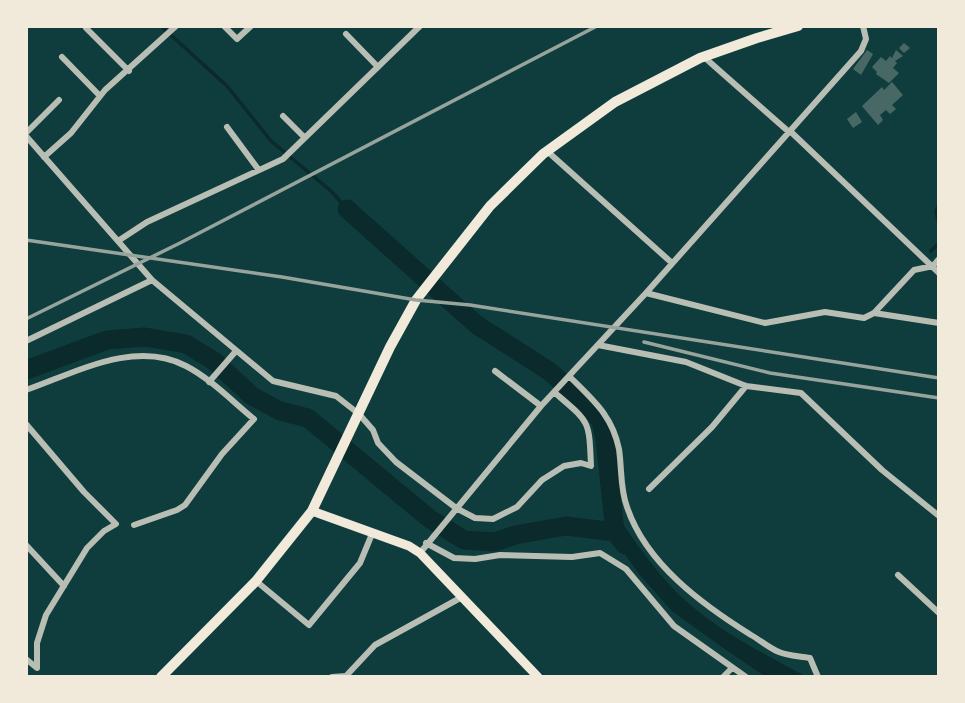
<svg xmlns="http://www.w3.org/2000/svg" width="965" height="703" font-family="Lora,serif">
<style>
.water{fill:#0a2a2b}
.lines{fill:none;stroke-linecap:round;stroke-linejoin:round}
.stream{stroke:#0a2a2b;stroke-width:3.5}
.river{stroke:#0a2a2b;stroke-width:19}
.building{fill:#486865}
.minor{stroke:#b8beb3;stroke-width:6}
.secondary{stroke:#f1e9da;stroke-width:9}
.trunk{stroke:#f1e9da;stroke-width:10}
.rail{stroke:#97a49c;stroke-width:3.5}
</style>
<rect width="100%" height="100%" fill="#0f3d3e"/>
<!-- water -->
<path class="water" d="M608,521L622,523C641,550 662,580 687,602C722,633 766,655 807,677H766L716,643L672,611L639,574L616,542L604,536Z"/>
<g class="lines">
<!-- stream -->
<path class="stream" d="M161,26L227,86L271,141L331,191L347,209
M939,204L936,212L939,224
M931,251L939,243"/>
<!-- river -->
<path class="river" d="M347,209L477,325L549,371L585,402L601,421L605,439L615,532
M26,370L107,340L145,337L186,344L214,361L252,396L280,411L308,418L430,519L464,540L495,542L515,535L566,526L615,532L625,545"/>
</g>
<!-- building -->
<path class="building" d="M904,43L910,48L904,53L899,48Z
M867,50L873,54L861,75L853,69Z
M896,50L903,56L895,61L897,63L893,68L899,73L889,83L876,74L877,72L872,67L881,57L886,61L890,56L892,58Z
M892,82L903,95L892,105L896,109L890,114L886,110L880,115L883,120L878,125L862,106L882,87L884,90Z
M856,112L862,122L853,128L847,119Z"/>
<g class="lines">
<!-- minor -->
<path class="minor" d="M224,26L237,39L251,26
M86,28L129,71
M346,34L378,67
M62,57L100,96
M704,57L789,132
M283,116L305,138
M227,127L258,169
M790,131L939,273
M26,133L59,100
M26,136L152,280L273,381L336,396L359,414L373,430L378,443L396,462L456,508L475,518L493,519L517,507L542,480L564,466L581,463L591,466C589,419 590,423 554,392
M547,151L672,263
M44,157L71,133L105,90L176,26
M118,241L147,222L283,159L420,26
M646,293L765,323L825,312L864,318L874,313L914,270L933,266L939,259
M874,313L939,323
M26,341L152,280
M598,345L686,362L746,386L801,393L882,470L939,516
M495,371L541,406
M569,376C593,400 612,415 619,449C622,469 620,489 627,507C646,564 703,605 751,635C760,640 769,648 779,652C788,656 800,656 810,658L818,677
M209,382L236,351
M26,390C75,373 135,339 186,366C211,379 233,402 254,419L222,454L185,505L177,510L134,525
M26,424L84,492L116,524L104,531L87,548L46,615L37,643V668L26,659
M649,489L712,427L746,386
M426,543L454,558L475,559L500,555L572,557L600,553L626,569L674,626L746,677
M26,545L64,586
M420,553L541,406L646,293L861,51L866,39L863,26
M898,575L939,613
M256,581L309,625L360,563L372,534
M332,677L346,676L375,645L462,597
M723,677L732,668"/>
<!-- secondary -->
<path class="secondary" d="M312,511L409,546L420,553L538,677"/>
<!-- trunk -->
<path class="trunk" d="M161,677L256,581L312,511L390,347L416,300L490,206L543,154L615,102L700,58L757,38L798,26"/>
<!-- rail -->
<path class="rail" d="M26,240L282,277L416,300L470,305L939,378
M26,319L180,243L597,26
M644,342L770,373L939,398"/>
</g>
<!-- border -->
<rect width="965" height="703" fill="none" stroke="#f1e9da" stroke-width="56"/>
</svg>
